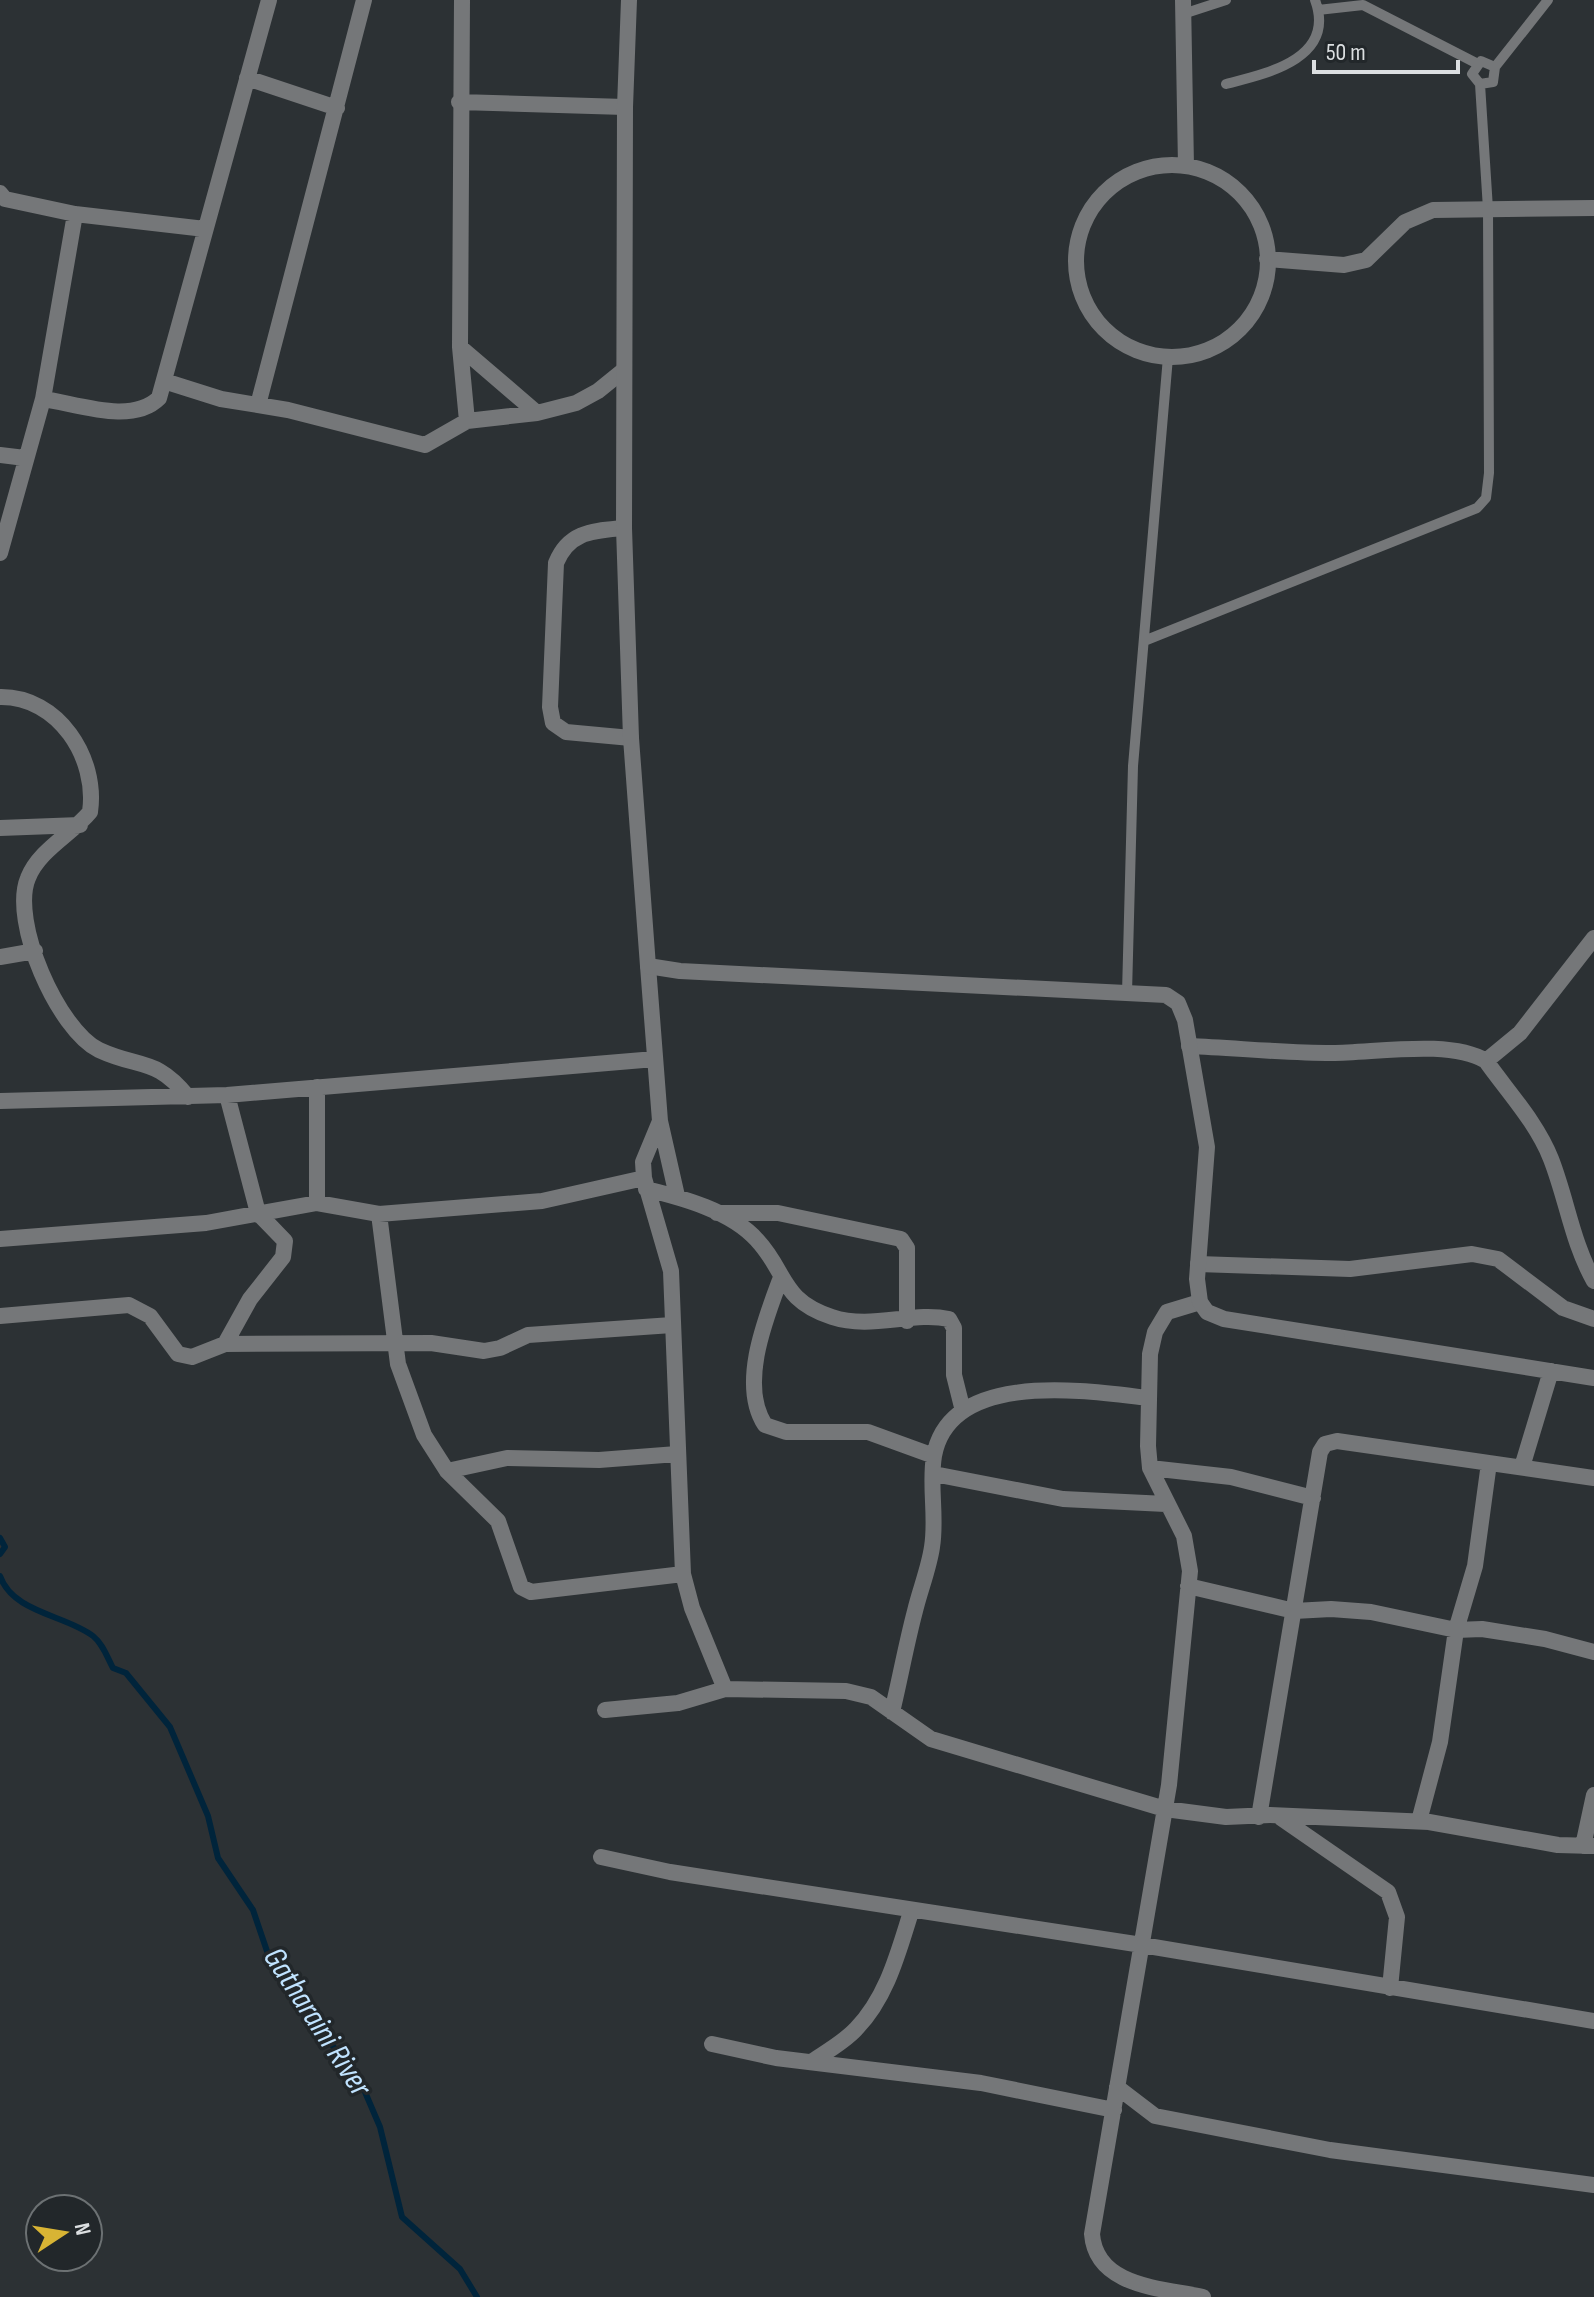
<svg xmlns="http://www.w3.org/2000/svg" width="1594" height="2297" font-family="'Sofia Sans Condensed',sans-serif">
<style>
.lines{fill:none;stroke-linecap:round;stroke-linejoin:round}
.stream{stroke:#00243b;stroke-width:6}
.service{stroke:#757779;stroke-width:10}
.minor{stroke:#757779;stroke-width:16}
.tertiary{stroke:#757779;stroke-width:16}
.labels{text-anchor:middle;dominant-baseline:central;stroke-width:7;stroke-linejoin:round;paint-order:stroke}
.water-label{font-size:32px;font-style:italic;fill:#c0e3ff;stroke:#22272a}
</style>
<rect width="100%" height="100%" fill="#2c3134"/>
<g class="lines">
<!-- stream -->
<path class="stream" d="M0,1538L5,1547L0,1554
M0,1576C13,1613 66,1615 93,1636C103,1644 107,1657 113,1668L126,1673L170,1727L208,1816L218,1858L253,1910L271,1963L362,2085L380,2127L402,2217L460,2269L477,2297"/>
<!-- service -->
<path class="service" d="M1318,10L1363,5L1476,63
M1183,14L1226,0
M1226,84C1265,74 1337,59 1315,0
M1480,84L1493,82L1495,67L1548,0
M1144,641L1477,508L1486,498L1489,473L1488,209L1480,84L1472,74L1481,61L1495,67
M1127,993L1133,766L1168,357"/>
<!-- minor -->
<path class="minor" d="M462,0L460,347L467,421
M1183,0L1186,166
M247,78L337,108
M459,102L625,107
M1076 261a96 96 0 1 1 192 0a96 96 0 1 1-192 0Z
M0,193L5,199L75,214L205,229
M1267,259L1344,265L1366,260L1405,222L1433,210L1594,208
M460,347L537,413
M164,381L221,399L288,410L425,445L467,421L537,413L576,403L598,391L624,370
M43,399C78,404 132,425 159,398L269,0
M258,405L364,0
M0,455L25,458
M624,528C593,531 569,531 556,563L550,707L553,723L566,732L631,738
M0,553L43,399L75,214
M0,697C58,696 98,758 90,812C72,834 39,850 28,878C10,921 58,1030 99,1050C140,1069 156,1057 188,1097
M0,828L80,825
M0,957L35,951
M648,966L660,1121L643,1162L644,1178L671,1271L683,1574L692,1608L725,1689L846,1691L871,1697L931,1739L1165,1809L1226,1817L1270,1815L1429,1822L1558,1845L1594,1846
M1189,1046C1237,1048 1285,1053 1332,1053C1375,1053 1450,1039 1486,1061C1508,1092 1537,1123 1551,1159C1567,1200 1572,1242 1594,1281
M1486,1061L1520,1033L1594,938
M0,1101L227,1095L655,1059
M660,1121L677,1196
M646,1189C683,1198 731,1211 757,1240C787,1272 780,1300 832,1317C871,1330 913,1311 949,1319L954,1328V1375L963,1411
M317,1203V1087
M717,1213H778L901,1239L907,1248V1321
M379,1214L398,1364L424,1435L447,1471L498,1521L521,1587L531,1592L683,1574
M0,1239L206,1223L317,1203L379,1214L542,1201L644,1178
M1198,1264L1350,1269L1472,1254L1498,1259L1563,1308L1594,1319
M780,1280C765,1320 739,1385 765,1425L786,1432H868L934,1456
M1200,1302L1167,1312L1155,1332L1150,1354L1148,1446L1150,1468L1184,1536L1190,1571L1169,1785L1092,2234C1096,2287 1162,2288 1203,2297
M0,1316L129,1305L150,1316L178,1354L192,1357L225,1344L250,1299L283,1257L285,1241L258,1213L227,1095
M1337,1337L1594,1378
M225,1344L431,1343L484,1351L500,1348L528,1335L672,1325
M1522,1467L1551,1371
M1150,1468L1231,1477L1313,1498
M447,1471L507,1458L599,1460L677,1454
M934,1474L1063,1499L1166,1504
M1188,1586L1294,1611L1331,1609L1371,1612L1456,1630L1482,1629L1545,1639L1594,1652
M605,1710L678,1703L725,1689
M892,1712C900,1679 906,1645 915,1611C920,1590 929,1568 932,1547C937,1517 929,1486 934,1456C950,1369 1087,1391 1148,1398
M1259,1817L1320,1452L1325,1444L1337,1441L1594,1478
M1281,1818L1388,1892L1397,1917L1390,1988
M1419,1821L1440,1742L1456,1630L1475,1566L1489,1463
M1583,1846L1594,1795
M601,1857L670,1872L1142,1945L1594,2021
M712,2044L776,2058L981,2083L1114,2110
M811,2062C826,2052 844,2042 856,2029C887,1997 898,1953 911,1912
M1117,2087L1155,2116L1330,2150L1594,2185"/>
<!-- tertiary -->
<path class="tertiary" d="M629,0L625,107L624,528L631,738L648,966L680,971L1166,995L1178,1003L1185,1020L1207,1147L1197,1279L1200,1302L1207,1312L1224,1319L1337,1337"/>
</g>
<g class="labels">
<!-- water labels -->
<g class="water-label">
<text transform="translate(317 2022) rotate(57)">Gatharaini River</text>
</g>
</g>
<!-- north arrow -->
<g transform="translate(64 2233) rotate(78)"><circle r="38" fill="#22272a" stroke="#6c7173" stroke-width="2"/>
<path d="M0-6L14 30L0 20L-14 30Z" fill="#d8b434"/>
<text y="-12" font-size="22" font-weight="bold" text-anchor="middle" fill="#dcdfe1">N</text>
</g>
<!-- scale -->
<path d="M1314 60v12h144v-12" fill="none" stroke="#dcdfe1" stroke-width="4"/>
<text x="1326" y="60" font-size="24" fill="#dcdfe1" stroke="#22272a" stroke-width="6" paint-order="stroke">50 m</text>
</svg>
